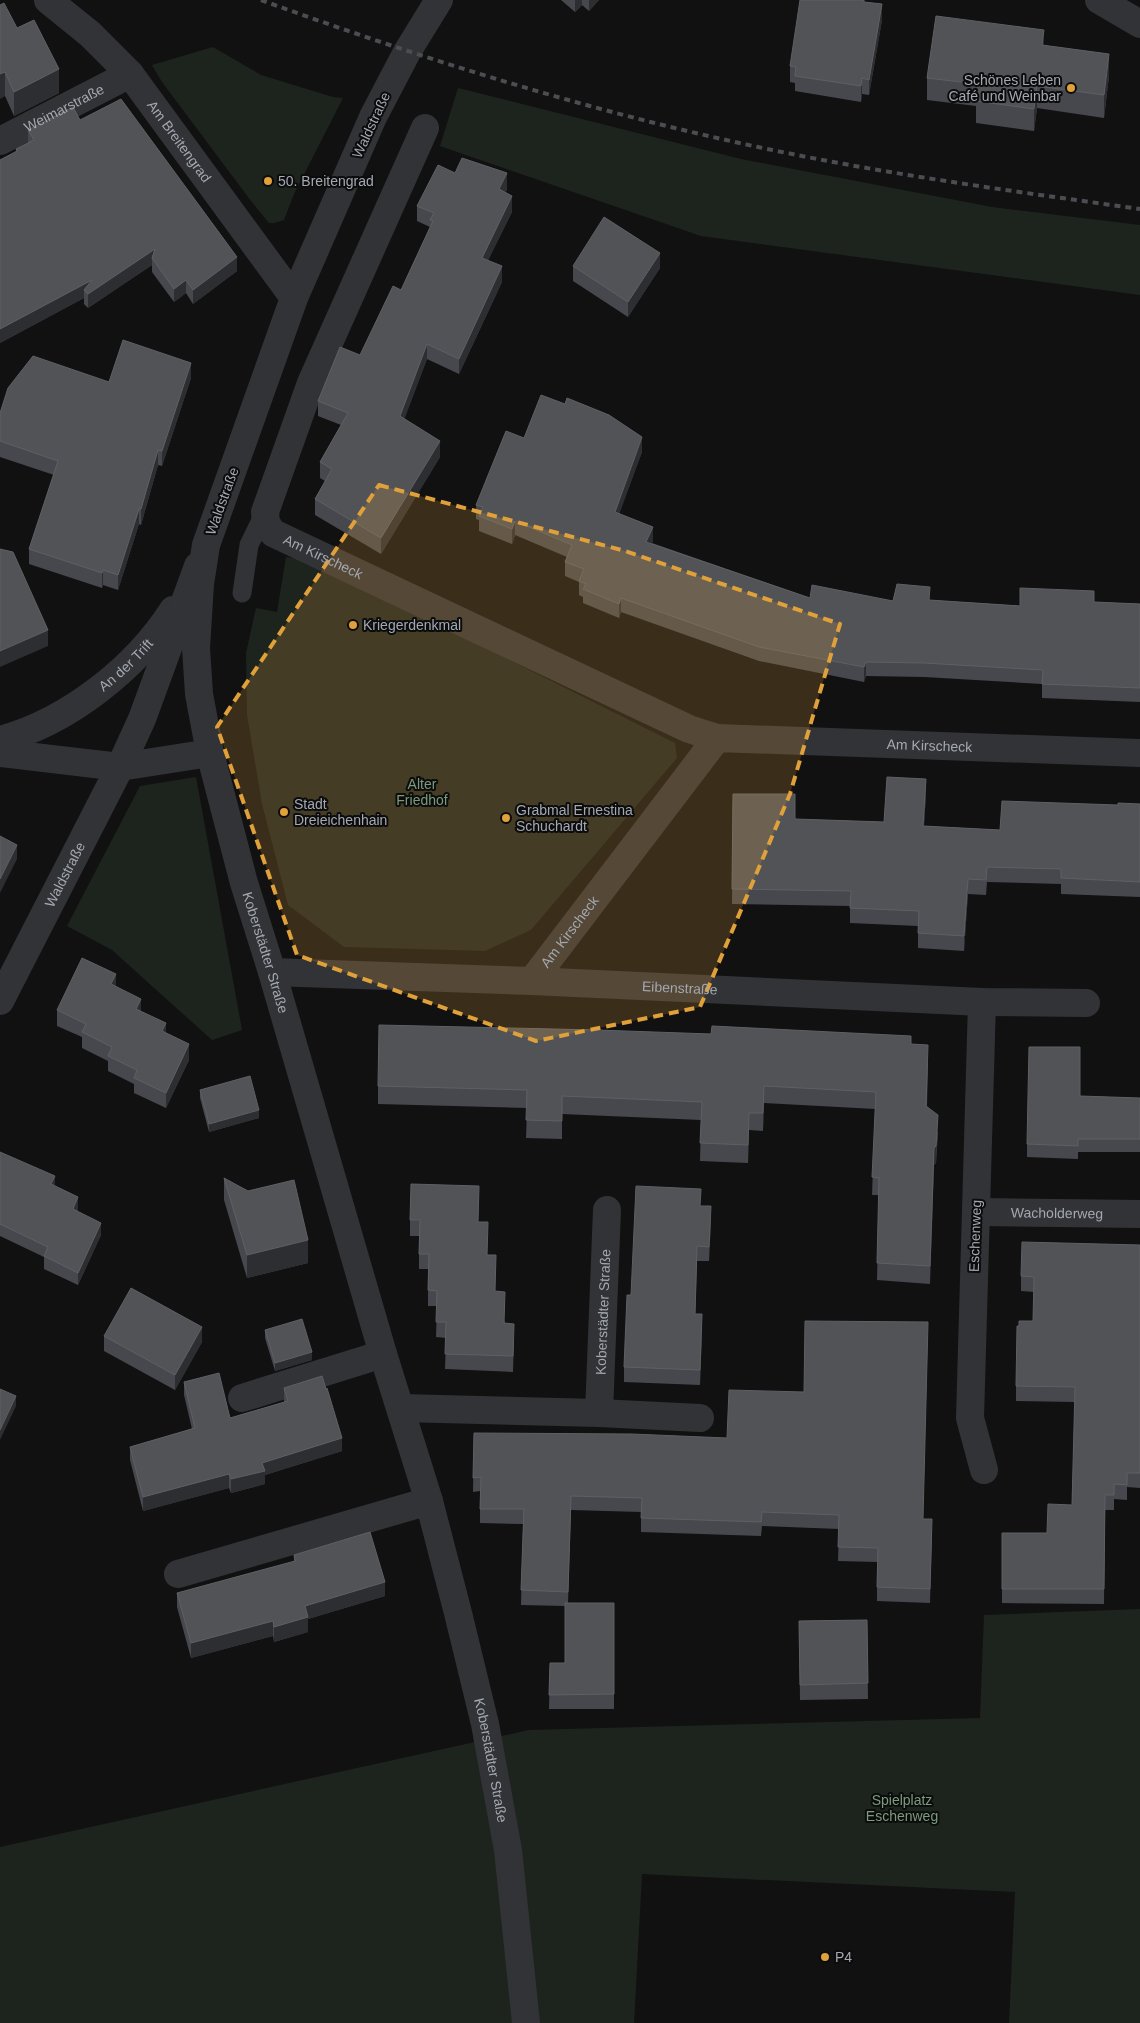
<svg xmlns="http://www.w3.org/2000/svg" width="1140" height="2023" font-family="Arial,sans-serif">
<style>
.green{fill:#1d241e}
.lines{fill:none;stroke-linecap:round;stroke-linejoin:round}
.service{stroke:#323336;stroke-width:19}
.minor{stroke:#323336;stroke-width:28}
.tertiary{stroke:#323336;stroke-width:28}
.rail{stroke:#4b4d51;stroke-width:4;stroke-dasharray:6 5;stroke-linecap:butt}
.wall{fill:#47484d}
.shaded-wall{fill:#2d2e31}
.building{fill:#515357;stroke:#5e6065}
.marked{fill:#e0a13a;fill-opacity:0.2;stroke:#e0a13a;stroke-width:4;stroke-dasharray:10 6;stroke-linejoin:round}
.poi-dot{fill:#e0a13a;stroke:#0c0c0d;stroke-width:2}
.labels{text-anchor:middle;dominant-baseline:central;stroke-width:4;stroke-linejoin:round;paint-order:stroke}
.poi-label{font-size:14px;fill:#a3a8b1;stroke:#0c0c0d;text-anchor:start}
.street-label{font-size:14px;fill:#a3a8b1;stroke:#0c0c0d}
.park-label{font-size:14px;fill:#7b9b7c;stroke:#0c0c0d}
</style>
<rect width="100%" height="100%" fill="#111112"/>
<!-- green -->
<path class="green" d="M213,47L261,75L333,97L343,98L294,194L284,220L274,223H269L251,201L162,82L152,65Z
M458,88L741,159L992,207L1140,225V295L701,236L440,146Z
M286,557L310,560L675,743L677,758L531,930L485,951L344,947L288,905L262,804L247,715L246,653L256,608L277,612Z
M196,777L242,1030L212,1040L112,950L67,926L140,786Z
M1140,1609V2023H1009L1015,1892L642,1874L634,2023H0V1847L529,1730L980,1718L984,1615Z"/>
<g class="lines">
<!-- service -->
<path class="service" d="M242,593L249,545L265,512"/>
<!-- minor -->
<g class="minor">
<path id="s1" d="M48,0L90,34L130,74L294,298"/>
<path d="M1099,0L1140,24"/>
<path id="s2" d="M425,128L311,383L265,512L266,523L273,533L689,729L717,738"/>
<path id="s3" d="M0,141L130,74"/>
<path id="s4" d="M0,740C68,722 136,668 173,610"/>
<path d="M0,753L120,767L210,753"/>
<path id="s5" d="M272,972L532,981L982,1002L1086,1003"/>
<path id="s6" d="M532,981L717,738L1140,753"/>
<path id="s7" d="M0,1001L120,767L142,719L198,566"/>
<path d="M982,1002L970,1418L984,1470"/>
<path id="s8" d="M976,1212L1140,1214"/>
<path d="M242,1398L383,1354"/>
<path d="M401,1408L599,1413L700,1418"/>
<path id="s9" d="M599,1413L607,1210"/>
<path d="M178,1574L429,1501"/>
</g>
<!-- tertiary -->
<path class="tertiary" id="s10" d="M439,0L407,52L373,117L294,298L206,545L200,584L196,648L199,694L210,753L244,883L272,972L383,1354L429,1501L458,1613L485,1724L508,1850L526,2023"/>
<!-- rail -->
<path class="rail" d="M261,0C423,59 589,111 758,147C884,174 1012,191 1140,209"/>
</g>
<!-- wall -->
<path class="wall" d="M561,0H599L589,11L582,5L575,12Z
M865,2L882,20L869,95L862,94L861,102L795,91V83L790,82V66Z
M0,5L17,28L59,93L14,116L5,96Z
M1044,45L1109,76L1104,118L1037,108L1034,131L976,123V106L927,100V78Z
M80,120L237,271L193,304L186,293L174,302L152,272V265L88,308L84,304V298L0,343V160L16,152V149L28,143V130Z
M455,173L507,189L505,193L512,212L488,260L502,282L459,374L427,359L404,419L440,457L381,554L315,515V499L325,481L320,478V462L341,425L318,416V401L360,355L401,290L430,227L417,221V206Z
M573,266L660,268L628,317L573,281Z
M191,378L162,466L158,465L141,525L139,524L118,590L103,585L102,588L29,564V549L54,475L0,457V413L109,382Z
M524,438L642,452L619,513L653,541L652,543L810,598L893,601L930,600L1020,606L1094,602L1140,604V702L1042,698V684L924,677L866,676L864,682L759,661L621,612L619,618L583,603V597L579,595V582L565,576V562L567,557L515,535L512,544L479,531V520L476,519V505Z
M733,794L795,819L884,822L926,794L924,826L1000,830L1118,805L1140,804V897L1061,894V884L987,882L986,895L968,894L964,951L918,948V926L850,923V906L732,904Z
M116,986L141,1011L166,1033L189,1060L166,1108L134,1093V1084L108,1071V1061L82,1048V1037L57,1026V1010Z
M911,1044L928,1063L927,1106L938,1133L936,1163L934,1165L930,1284L877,1280L879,1195H872L875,1109L764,1103L763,1131L749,1130L748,1163L700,1161L701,1120L562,1114V1139L526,1138L527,1108L378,1104V1086Z
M200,1090L259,1118L209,1132L200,1098Z
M1080,1096L1140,1098V1152H1078V1159L1027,1157V1144Z
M0,1152L55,1186L78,1209L77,1212L101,1235L78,1285L44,1269V1257L0,1236Z
M224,1178L308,1263L247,1278L224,1200Z
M701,1206L711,1221L709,1261H697L695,1314L702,1329L700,1385L624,1382V1367L631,1295Z
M410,1220L479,1222L487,1255L495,1291L505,1323L514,1339L513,1372L445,1369L446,1338L436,1337L437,1306H428V1269H419V1236H410Z
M1140,1245V1488L1127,1487V1500L1114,1499V1510H1105L1104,1604L1002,1603V1533H1047L1072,1505L1075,1402L1016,1401V1386L1019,1326L1033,1321L1034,1292L1021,1291V1276Z
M265,1330L312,1360L275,1371L265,1338Z
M104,1336L202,1342L175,1390L104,1351Z
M184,1382L230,1418L284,1402V1388L342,1451L265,1475V1484L231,1493L229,1488L143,1511L130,1460V1447L192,1429L184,1395Z
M474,1433L924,1519L932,1533L930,1603L877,1601V1562L838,1561L839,1529L762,1526L761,1536L641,1532V1512L571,1510L568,1603H614V1709H549L550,1663H565V1606L521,1605L523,1524L480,1523V1491L473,1492Z
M294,1555L385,1596L308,1619V1632L274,1642L273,1636L191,1658L177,1607V1593L294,1562Z
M867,1620L868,1699L800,1700L799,1621Z"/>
<!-- shaded-wall -->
<path class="shaded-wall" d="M575,0H582V5L575,12Z
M589,0H599L589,11Z
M882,4V20L869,95V80Z
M1044,30V53L1042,45Z
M1109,54V76L1104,118V95Z
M59,69V93L14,116V92Z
M5,72V96L0,99V74Z
M862,78V94L861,102V86Z
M1037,86V108L1034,131V109Z
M507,173V189L499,205V189Z
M512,196V212L482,273V258Z
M155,249L152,258V265L88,308V294L84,290V298L0,343V329L92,280Z
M660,253V268L628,317V302Z
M237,257V271L193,304V290Z
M502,266V282L459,374V359Z
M186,280V293L174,302V289Z
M427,344V359L400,431V416Z
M191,363V378L162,466V451Z
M642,437V452L615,526V512Z
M440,441V457L381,554V538Z
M158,450V465L141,525V509Z
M139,509V524L118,590V575Z
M515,521V535L512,544V529Z
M653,527V541L646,556V542Z
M103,570V585L102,588V573Z
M621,598V612L619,618V604Z
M48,630V646L0,667V651Z
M866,662V676L864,682V667Z
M926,779V794L923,841V826Z
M17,845V859L0,893V879Z
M968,879V894L964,951V936Z
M116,974V989L111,984Z
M141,999V1014L136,1009Z
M166,1023V1039L162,1031Z
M189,1044V1060L166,1108V1093Z
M764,1086V1103L763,1131V1113Z
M259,1110V1118L209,1132V1124Z
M749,1113V1130L748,1163V1145Z
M938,1115L936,1163L934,1165L930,1284L934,1148Z
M55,1176V1189L51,1184Z
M78,1197V1209L73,1222V1209Z
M711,1206V1221L709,1261V1247Z
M101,1223V1235L78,1285V1273Z
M308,1240V1263L247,1278V1255Z
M697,1246V1261L695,1329V1314Z
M702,1314V1329L700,1385V1370Z
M202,1327V1342L175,1390V1375Z
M312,1352V1360L275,1371V1363Z
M16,1396V1406L0,1440V1430Z
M342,1438V1451L265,1475V1484L231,1493V1479L262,1463Z
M229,1474V1488L143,1511V1497Z
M385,1582V1596L308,1619V1632L274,1642V1627L305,1606Z
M273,1621V1636L191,1658V1643Z"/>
<!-- building -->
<path class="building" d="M800,0H864V2L882,4L869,80L862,78L861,86L795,76L796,67L790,66Z
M4,3L17,28L34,20L59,69L14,92L5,72L0,74V5Z
M936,16L1044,30L1042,45L1109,54L1104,95L1037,86L1034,109L976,101L978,84L927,78Z
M121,99L237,257L193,290L186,280L174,289L152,258L155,249L88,294L84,290L92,280L0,329V160L17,151L16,149L34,140L28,130L73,107L80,120Z
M462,158L507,173L499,189L512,196L482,258L502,266L459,359L427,344L400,416L440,441L381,538L315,499L332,469L320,462L348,413L318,401L340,347L360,355L393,286L401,290L433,221L430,220L434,213L417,206L438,165L455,173Z
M604,217L660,253L628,302L573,266Z
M123,340L191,363L162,451L158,450L141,509H139L118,575L103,570L102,573L29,549L58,461L0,441V413L8,388L33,356L109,382Z
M541,395L565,404L567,398L609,415L642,437L615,512L653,527L646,542L810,598L812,585L893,601L897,584L930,587L929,600L1020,606V588L1094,591V602L1140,604V688L1042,684L1043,670L924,663L866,662L864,667L759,647L621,598L619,604L583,589L586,584L579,581L584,569L565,562L572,545L515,521L512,529L479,516L483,507L476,505L506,431L524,438Z
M0,549L13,552L48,630L0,651Z
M887,777L926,779L923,826L1000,830L1002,801L1118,805V803L1140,804V882L1061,878V869L987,867L986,880L968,879L964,936L918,933L919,911L850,908L851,891L732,889L733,794H795V819L884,822Z
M0,836L17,845L0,879Z
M82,958L116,974L111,984L141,999L136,1009L166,1023L162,1031L189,1044L166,1093L134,1078L137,1070L108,1056L112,1047L82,1032L86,1024L57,1010Z
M379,1025L597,1030L711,1034L712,1026L911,1036V1044L928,1045L926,1106L938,1115L936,1146L934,1148L930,1266L877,1263L879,1178L872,1177L876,1092L764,1086L763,1113H749L748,1145L700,1143L702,1102L562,1096V1121L526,1120L527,1090L378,1086Z
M1029,1047H1080V1096L1140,1098V1139H1078V1146L1027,1144Z
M250,1076L259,1110L209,1124L200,1090Z
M0,1152L55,1176L51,1184L78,1197L73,1209L101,1223L78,1273L44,1256L48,1247L0,1224Z
M224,1178L248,1191L294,1180L308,1240L247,1255Z
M411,1184L479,1186L478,1222H488L487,1255H496L495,1291L505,1292L504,1323L514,1324L513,1356L445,1354L446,1322H436L437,1291L428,1290L429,1254H419L420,1220H410Z
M636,1186L701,1189L700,1206H711L709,1247L697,1246L695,1314H702L700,1370L624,1367L627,1295H631Z
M1022,1242L1140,1245V1473H1127V1485L1114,1484V1495H1105L1104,1589H1002V1533H1047L1048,1504L1072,1505L1075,1387L1016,1386L1017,1326H1019V1321H1033L1034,1277L1021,1276Z
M131,1288L202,1327L175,1375L104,1336Z
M302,1319L312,1352L275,1363L265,1330Z
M805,1321L928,1322L923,1519H932L930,1589L877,1587L878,1548L838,1547L839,1515L762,1512L761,1522L641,1518L642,1498L571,1496L568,1592L521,1590L524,1509H480L481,1477L473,1478L474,1433L632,1434L727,1438L729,1390L804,1392Z
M219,1373L230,1418L288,1401L284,1388L322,1376L326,1389L327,1388L342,1438L262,1463L265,1471L231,1479L229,1474L143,1497L130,1447L195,1428L184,1382Z
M0,1389L16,1396L0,1430Z
M370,1532L385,1582L305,1606L308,1617L274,1627L273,1621L191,1643L177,1593L295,1561L294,1555Z
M565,1603H614V1694L549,1695L550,1663H565Z
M867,1620L868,1683L800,1685L799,1621Z"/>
<!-- marked area -->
<path class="marked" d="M379,485L625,551L840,624L790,794L700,1007L536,1041L297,955L217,727Z"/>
<!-- markers -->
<g class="poi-dot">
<circle cx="1071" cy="88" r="5"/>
<circle cx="268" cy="181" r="5"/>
<circle cx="353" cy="625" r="5"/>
<circle cx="284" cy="812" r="5"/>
<circle cx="506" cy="818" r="5"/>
<circle cx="825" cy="1957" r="5"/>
</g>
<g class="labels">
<!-- poi labels -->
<g class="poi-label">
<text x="1061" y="80" text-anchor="end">Schönes Leben<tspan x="1061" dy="16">Café und Weinbar</tspan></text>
<text x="278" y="181">50. Breitengrad</text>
<text x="363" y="625">Kriegerdenkmal</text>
<text x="294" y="804">Stadt<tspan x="294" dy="16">Dreieichenhain</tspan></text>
<text x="516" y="810">Grabmal Ernestina<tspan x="516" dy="16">Schuchardt</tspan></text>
<text x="835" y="1957">P4</text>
</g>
<!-- street labels -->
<g class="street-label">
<text stroke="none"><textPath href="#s3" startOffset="72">Weimarstraße</textPath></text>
<text transform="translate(371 125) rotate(-65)">Waldstraße</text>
<text stroke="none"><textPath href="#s1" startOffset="194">Am Breitengrad</textPath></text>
<text transform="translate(222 501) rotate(-70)">Waldstraße</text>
<text stroke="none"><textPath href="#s2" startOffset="495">Am Kirscheck</textPath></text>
<text stroke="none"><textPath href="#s4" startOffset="148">An der Trift</textPath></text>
<text stroke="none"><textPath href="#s6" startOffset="518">Am Kirscheck</textPath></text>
<text stroke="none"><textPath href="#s7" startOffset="142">Waldstraße</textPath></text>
<text stroke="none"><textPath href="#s6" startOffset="62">Am Kirscheck</textPath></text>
<text stroke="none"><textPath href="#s10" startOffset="1011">Koberstädter Straße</textPath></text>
<text stroke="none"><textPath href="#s5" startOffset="408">Eibenstraße</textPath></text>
<text stroke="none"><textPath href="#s8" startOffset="81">Wacholderweg</textPath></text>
<text transform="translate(975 1236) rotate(-88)">Eschenweg</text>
<text stroke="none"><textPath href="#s9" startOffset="101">Koberstädter Straße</textPath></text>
<text stroke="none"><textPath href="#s10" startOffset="1850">Koberstädter Straße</textPath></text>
</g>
<!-- park labels -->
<g class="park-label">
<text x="422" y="784">Alter<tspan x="422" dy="16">Friedhof</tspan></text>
<text x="902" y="1800">Spielplatz<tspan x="902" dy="16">Eschenweg</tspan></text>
</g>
</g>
</svg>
